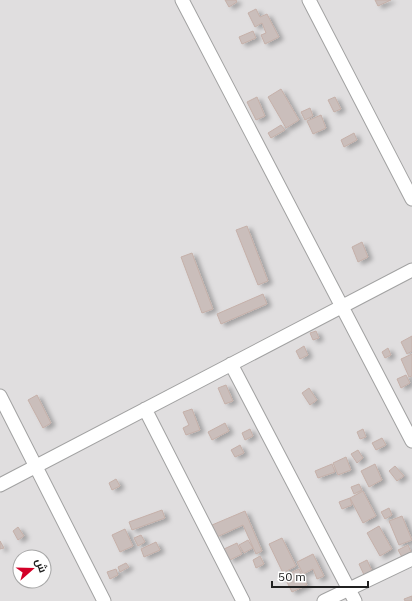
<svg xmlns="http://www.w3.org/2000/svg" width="412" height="601" font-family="'IBM Plex Sans',Cairo,sans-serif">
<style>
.residential{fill:#e0dedf;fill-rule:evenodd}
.building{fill:#cabebb;stroke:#c5b0a9;filter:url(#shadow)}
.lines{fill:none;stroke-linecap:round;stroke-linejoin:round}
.minor-casing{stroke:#a2a2a2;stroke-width:15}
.minor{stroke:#fff;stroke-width:13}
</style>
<defs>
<filter id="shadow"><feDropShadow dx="4.5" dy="2.5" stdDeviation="2" flood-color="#0004"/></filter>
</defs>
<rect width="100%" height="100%" fill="#f2ede8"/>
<!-- residential -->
<path class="residential" d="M0,0H412V601H0ZM20,557H44V581H20Z"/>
<!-- building -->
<path class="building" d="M225,0H236L237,2L229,7Z
M375,0H391L378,6Z
M256,9L260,17L267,14L279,37L265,44L261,35L266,33L262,23L255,27L248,13Z
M253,31L256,38L242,44L239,37Z
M281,89L299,120L286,128L268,97Z
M257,97L265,116L256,120L247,102Z
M335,97L341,109L334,112L328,100Z
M310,108L313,116L305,120L301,112Z
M321,115L326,128L313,134L307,121Z
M281,125L285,130L271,138L268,133Z
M354,133L357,140L344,147L341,140Z
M247,226L268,281L258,285L236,230Z
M362,242L368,257L358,262L352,247Z
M192,253L213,309L202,313L181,257Z
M263,294L267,304L221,324L217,314Z
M316,331L319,338L313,340L310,333Z
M412,336V351L407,354L401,342Z
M304,346L308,355L300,359L296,351Z
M388,348L391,355L385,358L382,352Z
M412,354V376L409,377L401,359Z
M406,375L410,383L401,388L397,379Z
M226,385L233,401L225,404L218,388Z
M309,388L317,400L310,405L302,393Z
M37,395L51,423L43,428L28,400Z
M192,409L200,430L186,435L183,428L189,425L183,412Z
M225,423L229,431L212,440L208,432Z
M250,429L253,436L245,440L242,433Z
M363,429L366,437L360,439L357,432Z
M382,438L386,445L376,450L372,443Z
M240,445L244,453L235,457L231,450Z
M358,450L363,458L357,463L351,454Z
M346,457L351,470L338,475L333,463Z
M332,464L335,472L318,478L315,471Z
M375,464L382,480L369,487L361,471Z
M395,466L404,476L397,481L389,471Z
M116,479L120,486L112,490L109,483Z
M359,484L362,490L354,494L351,487Z
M363,491L376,516L363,523L350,498Z
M350,498L352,505L342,509L339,502Z
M389,508L392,515L385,519L381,512Z
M162,510L165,518L132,530L129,522Z
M245,511L262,551L256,554L243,525L217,537L212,525Z
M402,516L412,540L399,545L389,521Z
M379,526L392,549L380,556L367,533Z
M18,527L24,536L18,540L13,531Z
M125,529L133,546L120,552L112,535Z
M141,535L145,542L138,546L134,538Z
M282,538L296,566L283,573L269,544Z
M248,540L253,548L244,553L239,545Z
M0,541L4,548L0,549Z
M156,542L160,550L144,557L141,549Z
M237,543L242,554L230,560L224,549Z
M408,545L411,552L402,557L398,550Z
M313,554L324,576L317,579L313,569L303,574L297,562Z
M260,556L264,564L256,568L253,560Z
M367,560L373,573L365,577L359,564Z
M126,563L129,567L120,572L118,567Z
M116,569L118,575L110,579L107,572Z
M299,569L307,585L292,592L284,576Z
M412,596V601H405L404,599Z"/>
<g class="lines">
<!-- minor casing -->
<g class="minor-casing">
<path id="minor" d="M182,0L412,441
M309,0L412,199
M231,364L355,601
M0,396L104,601
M145,409L243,601
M0,485L412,270
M324,601L412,559"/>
</g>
<!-- minor -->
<use href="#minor" class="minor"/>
</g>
<!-- north arrow -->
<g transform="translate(32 569) rotate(70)"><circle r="19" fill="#ffffff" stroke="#a6a6a6"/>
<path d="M0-3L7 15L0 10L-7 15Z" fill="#d30028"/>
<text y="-6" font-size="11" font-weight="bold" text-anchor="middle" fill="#212121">ش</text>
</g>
<!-- scale -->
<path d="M272 581v6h96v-6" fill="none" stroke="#212121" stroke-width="2"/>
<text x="278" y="581" font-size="12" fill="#212121" stroke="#ffffff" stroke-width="3" paint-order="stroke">50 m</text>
</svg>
